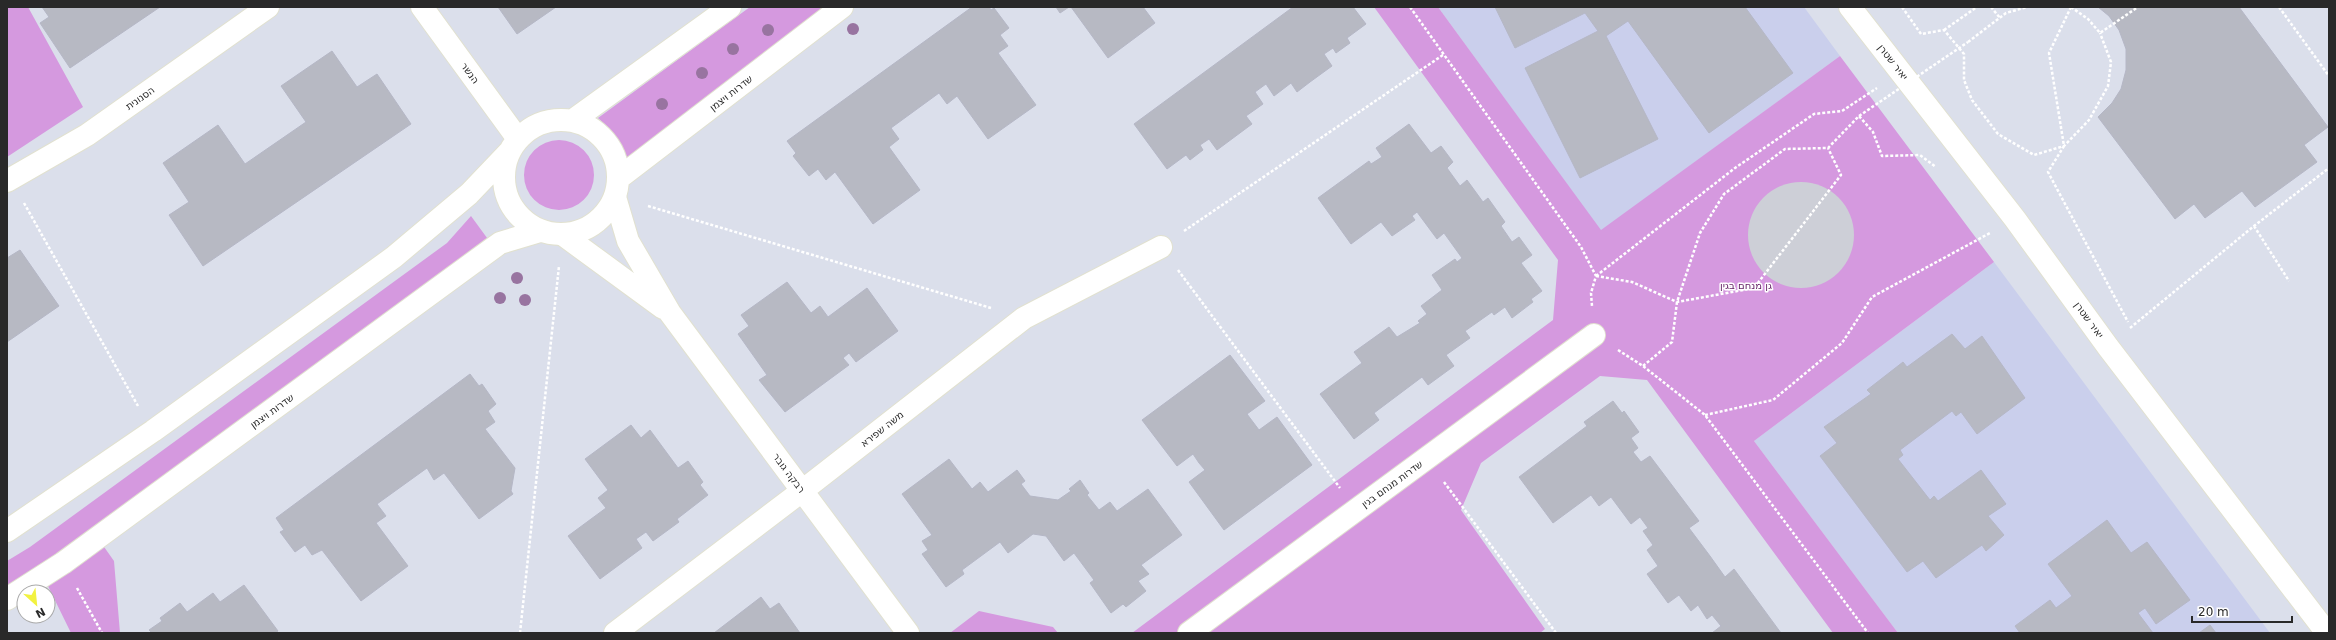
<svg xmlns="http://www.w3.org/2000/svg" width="2336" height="640" font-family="'DejaVu Sans','Noto Sans Hebrew',sans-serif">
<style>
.education{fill:#cacfec}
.green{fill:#d599df}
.plaza{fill:#cdcfd7}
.building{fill:#b7b9c3;stroke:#b5b7c6}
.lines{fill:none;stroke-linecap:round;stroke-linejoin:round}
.street-casing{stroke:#e1e1d0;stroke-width:24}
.secondary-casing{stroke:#e1e1d0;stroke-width:24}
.path{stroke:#fff;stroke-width:2.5;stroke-dasharray:3 2;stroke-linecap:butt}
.street{stroke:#fff;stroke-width:22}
.secondary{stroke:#fff;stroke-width:22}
.path-bridge{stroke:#fff;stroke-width:2.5;stroke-dasharray:3 2;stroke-linecap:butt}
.tree{fill:#9874a0}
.labels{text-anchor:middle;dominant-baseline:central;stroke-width:3;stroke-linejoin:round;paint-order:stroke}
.street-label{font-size:10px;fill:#292929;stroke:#fff}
.park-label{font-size:10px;fill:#611c62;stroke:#fff}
</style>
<rect width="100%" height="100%" fill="#dbdfeb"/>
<!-- education -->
<path class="education" d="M1438,7H1804L1840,56L1601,231Z
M1994,262L2270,633H1898L1754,441Z"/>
<!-- green -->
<path class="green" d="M7,7H28L83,107L7,157Z
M750,7H832L625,159L609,128L598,118Z
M1374,7H1438L1601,230L1840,56L1994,262L1754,441L1898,633H1833L1647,380L1600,376L1481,463L1461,510L1545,629L1540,633H1132L1553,320L1558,260Z
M524 175a35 35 0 1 1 70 0a35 35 0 1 1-70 0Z
M471,216L490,242L51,561L7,587V561L30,547L447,243Z
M102,544L114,561L120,633H71L47,584Z
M979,611L1053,627L1058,633H950Z"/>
<!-- plaza -->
<path class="plaza" d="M1748 235a53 53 0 1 1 106 0a53 53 0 1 1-106 0Z"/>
<!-- building -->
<path class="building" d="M42,7H160L70,68L40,23L49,17Z
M498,7H556L517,34Z
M972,7H989L991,10L994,8L1009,28L1000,35L1008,46L998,53L1036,105L988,139L957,96L947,104L939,93L891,128L899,139L889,147L920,190L873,224L835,172L826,180L818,169L809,176L793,156L796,153L787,141Z
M1056,7H1069L1060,13Z
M1071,7H1143L1155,23L1108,58Z
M1293,7H1353L1366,24L1347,38L1350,43L1336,53L1333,48L1324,54L1332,66L1310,82L1297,92L1291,83L1274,96L1266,84L1255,92L1263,104L1246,116L1252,124L1217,150L1209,139L1200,145L1203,150L1190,160L1186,155L1167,169L1134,124Z
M1495,7H1745L1793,73L1709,133L1628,21L1606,36L1658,139L1580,178L1525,68L1598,31L1585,13L1515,48Z
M2098,7H2239L2328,127L2304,145L2317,162L2255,207L2242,191L2205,218L2194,204L2175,219L2098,117L2112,103L2121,89L2126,70V49L2119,30L2109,16Z
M332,51L357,87L377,74L411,124L203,266L169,215L189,202L163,163L218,125L245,164L306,122L281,86Z
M1409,124L1431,153L1441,146L1453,162L1447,168L1460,186L1467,180L1483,202L1488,198L1505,222L1501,226L1512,242L1519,237L1532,255L1521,263L1542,291L1531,299L1533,302L1512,318L1505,307L1494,315L1492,312L1465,331L1470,338L1446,355L1454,366L1428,385L1422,377L1374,413L1379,420L1354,439L1320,394L1362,363L1354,352L1389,327L1397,337L1420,323L1418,321L1427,314L1421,306L1442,290L1432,275L1455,259L1457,262L1462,258L1444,233L1437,239L1417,212L1412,216L1415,220L1392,236L1381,222L1351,244L1318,198L1369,161L1371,164L1382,157L1376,148Z
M20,250L59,306L7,342V258Z
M787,282L811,313L820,306L828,317L867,288L898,331L856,362L849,353L843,358L849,365L785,412L759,380L767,375L738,334L749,326L741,315Z
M1952,334L1965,349L1982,336L2025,398L1977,434L1961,412L1956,416L1952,411L1900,450L1903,455L1898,459L1930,500L1934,496L1938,501L1981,470L2006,504L1988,516L2004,535L1986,551L1982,545L1936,578L1923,561L1907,572L1820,456L1837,443L1824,427L1871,394L1867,390L1903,362L1907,367Z
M1230,355L1265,401L1247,414L1259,430L1277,417L1312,465L1224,530L1189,482L1205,470L1199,463L1193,454L1177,466L1142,420Z
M470,374L479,386L482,384L496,404L488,411L495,422L485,429L515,468L511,491L513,494L479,519L444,473L434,480L427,468L377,504L386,516L376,523L408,566L361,601L322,550L312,555L305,545L295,552L280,532L284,530L276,518Z
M1613,401L1622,413L1624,411L1639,432L1631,438L1638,448L1633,452L1641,462L1650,456L1699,521L1689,528L1710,556L1725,577L1734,569L1781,633H1712L1721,626L1712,615L1707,619L1698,605L1691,611L1679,595L1668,603L1647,574L1658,566L1647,550L1653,545L1643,531L1648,528L1640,517L1631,524L1611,497L1599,506L1591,495L1553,523L1519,477L1587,426L1584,422Z
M631,425L641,438L650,430L678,468L688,461L703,482L700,485L708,495L677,519L679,522L653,541L646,532L636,539L642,548L600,579L568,536L606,508L598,498L608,490L585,459Z
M949,459L972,489L980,482L988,492L1017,470L1025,481L1021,484L1030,496L1058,500L1071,491L1069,489L1080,480L1089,493L1087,495L1099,510L1110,502L1117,511L1148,489L1182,535L1141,565L1149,574L1138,581L1146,591L1126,607L1123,604L1111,613L1090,583L1094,580L1074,553L1064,561L1046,536L1033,534L1008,553L1000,542L962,570L964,574L946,587L922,554L928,550L922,541L932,535L902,494Z
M2107,520L2131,553L2147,542L2190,600L2156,624L2145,608L2138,613L2153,633H2020L2015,626L2050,600L2056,608L2072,596L2048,564Z
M244,585L278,631L275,633H152L149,630L162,621L160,618L180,603L187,612L213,593L220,602Z
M761,597L770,609L779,603L800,633H714Z
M2210,625L2216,633H2199Z"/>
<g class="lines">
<!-- street casing -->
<g class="street-casing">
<path id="street" d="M1850,7L2015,219L2108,347L2327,633
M7,181L87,135L268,7
M615,197L628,241L670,313L908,633
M562,234L663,308
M615,633L802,491L1024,318L1161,247
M1189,633L1594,335"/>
</g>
<!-- secondary casing -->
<g class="secondary-casing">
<path id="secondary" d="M422,7L518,139
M504 177a57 57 0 1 1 114 0a57 57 0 1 1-114 0Z
M572,121L730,7
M619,178L842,7
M7,531L153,431L394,257L469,194L509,152
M7,599L63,563L500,243L540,231"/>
</g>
<!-- path -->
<path class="path" d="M1410,7L1581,247L1596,276L1591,293L1592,306
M1902,7L1921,34L1944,30L1964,54V80L1972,100L1998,134L2034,155L2064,146L2089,120L2108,86L2111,62L2100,33
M1991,7L2000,18
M2071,7L2049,53L2064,146L2048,172L2128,322
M2071,7L2088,19L2100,33L2138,7
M2279,7L2329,76
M1944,30L1977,7
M1968,42L2006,13L2027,7
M24,203L138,406
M648,206L991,308
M2254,226L2289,281
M1184,231L1443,55
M1178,270L1340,488
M1596,276L1735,168L1814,114L1842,111L1877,88
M1596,276L1632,282L1677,302L1754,288L1841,175L1828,148
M2130,328L2254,226L2329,168
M1618,350L1643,366L1705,415L1868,633
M1643,366L1672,342L1677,302L1700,233L1724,194L1785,149L1828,148L1859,116L1873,132L1882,156L1920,155L1936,167
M1705,415L1773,400L1842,343L1872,297L1990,233
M1444,482L1556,633
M77,588L102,633
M520,633L559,266"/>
<!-- street -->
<use href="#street" class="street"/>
<!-- secondary -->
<use href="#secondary" class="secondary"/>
<!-- path-bridge -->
<path class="path-bridge" d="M1859,116L1968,42"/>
</g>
<!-- trees -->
<g class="tree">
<circle cx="853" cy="29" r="6"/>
<circle cx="768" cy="30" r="6"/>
<circle cx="733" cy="49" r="6"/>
<circle cx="702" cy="73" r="6"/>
<circle cx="662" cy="104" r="6"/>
<circle cx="517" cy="278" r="6"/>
<circle cx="500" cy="298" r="6"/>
<circle cx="525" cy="300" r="6"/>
</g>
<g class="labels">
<!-- street labels -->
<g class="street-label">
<text transform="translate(1893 62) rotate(52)">יאיר שטרן</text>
<text transform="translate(470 73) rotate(54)">הנשר</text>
<text transform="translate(731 93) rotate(-38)">שדרות ויצמן</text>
<text transform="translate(140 98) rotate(-35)">הסנונית</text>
<text transform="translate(2089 320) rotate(54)">יאיר שטרן</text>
<text transform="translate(272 411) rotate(-36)">שדרות ויצמן</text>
<text transform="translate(882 429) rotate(-38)">משה שפירא</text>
<text transform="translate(789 473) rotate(53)">רבקה גובר</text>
<text transform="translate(1392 484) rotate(-36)">שדרות מנחם בגין</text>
</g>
<!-- park labels -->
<g class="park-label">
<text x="1746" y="285">גן מנחם בגין</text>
</g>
</g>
<!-- border -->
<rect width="2336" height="640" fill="none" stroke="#292929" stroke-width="16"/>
<!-- north arrow -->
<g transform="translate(36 604) rotate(153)"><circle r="19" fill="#ffffff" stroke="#a9a9a9"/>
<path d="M0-3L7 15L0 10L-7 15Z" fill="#f2f240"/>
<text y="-6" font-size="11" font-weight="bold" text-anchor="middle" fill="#292929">N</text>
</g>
<!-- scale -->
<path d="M2192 616v6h100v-6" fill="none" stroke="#292929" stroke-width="2"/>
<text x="2198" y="616" font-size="12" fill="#292929" stroke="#ffffff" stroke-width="3" paint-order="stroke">20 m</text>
</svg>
